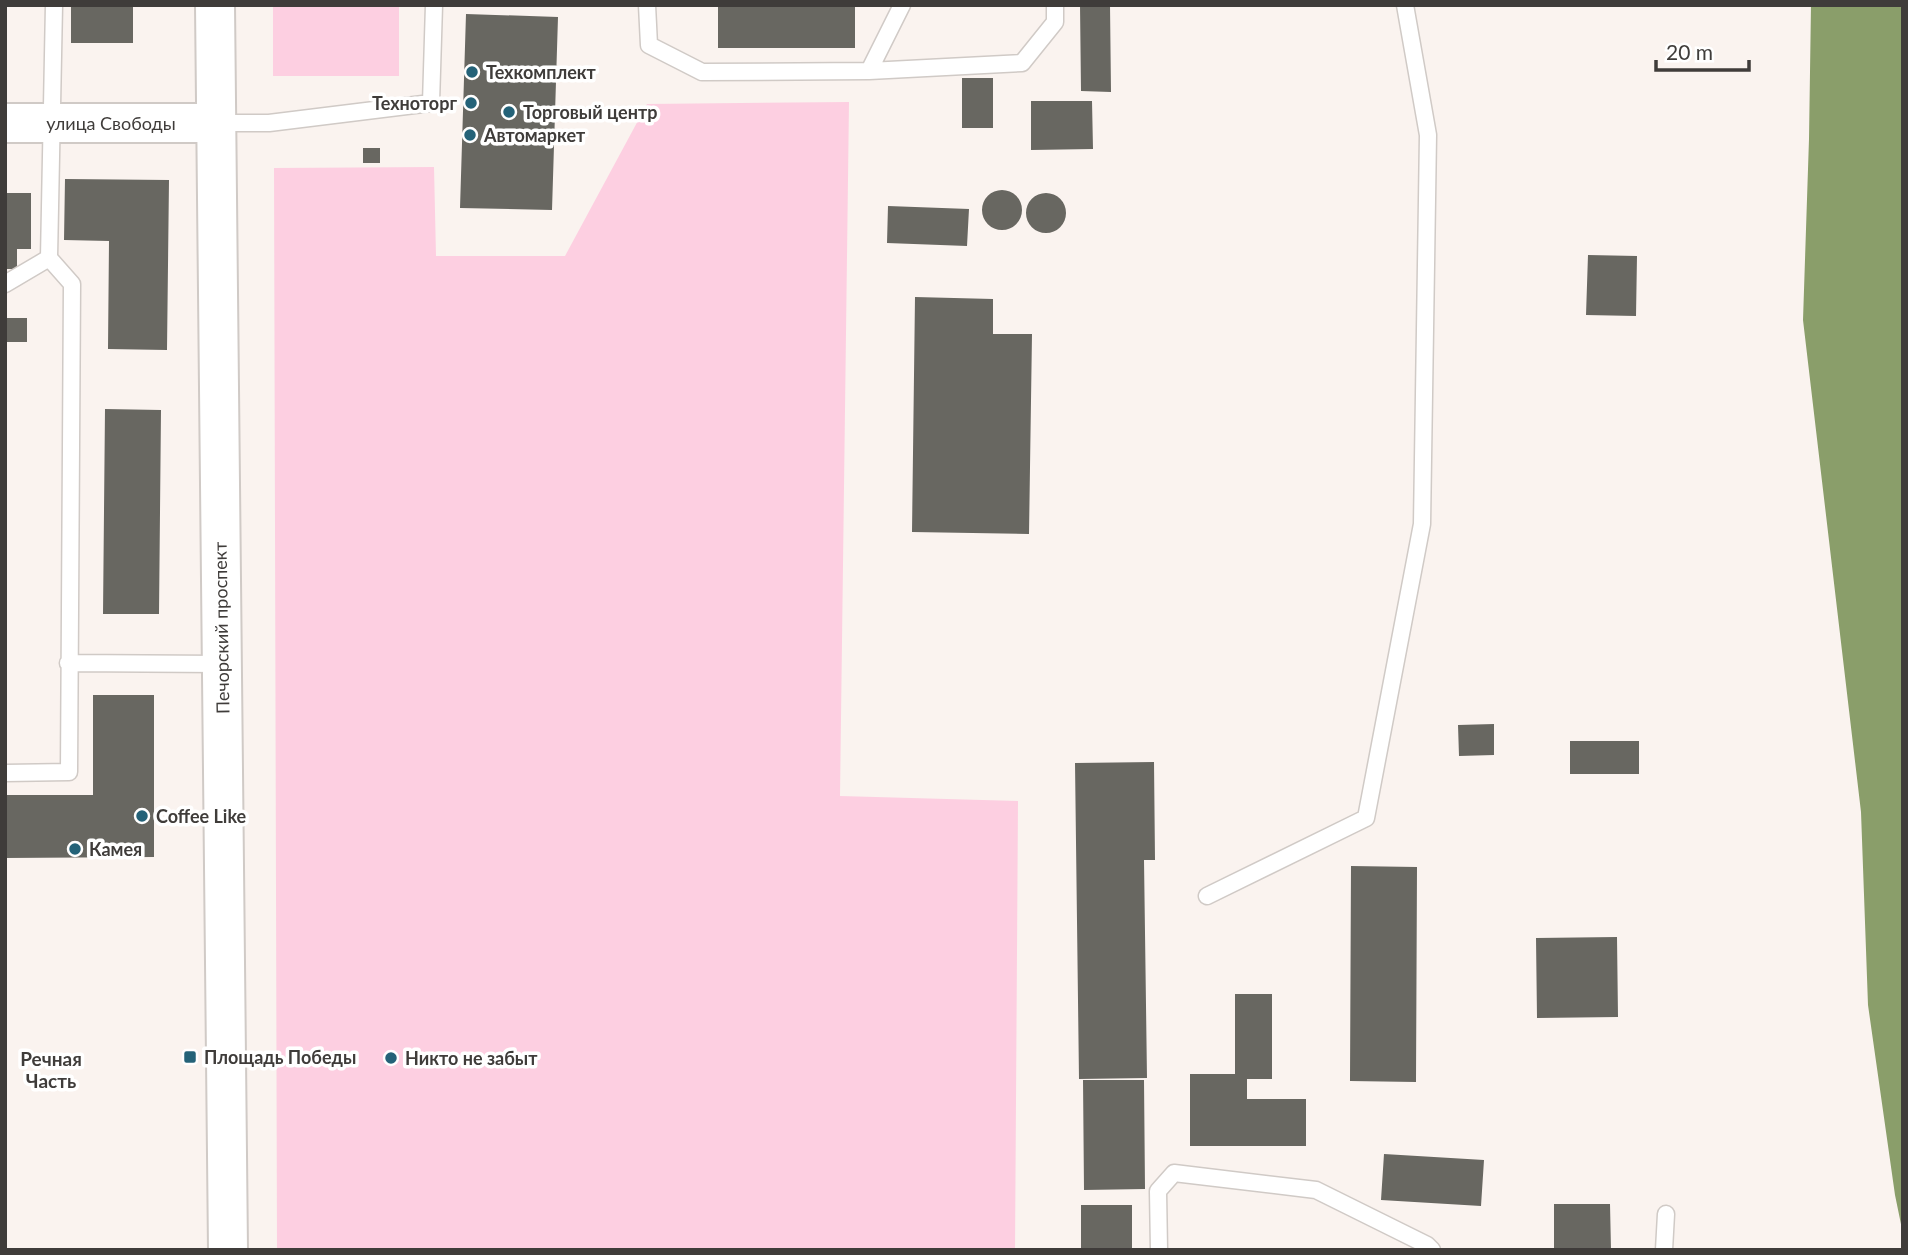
<svg xmlns="http://www.w3.org/2000/svg" width="1908" height="1255" font-family="Lato,sans-serif">
<style>
.green{fill:#fdcfe1}
.water{fill:#8a9e6a}
.building{fill:#686761}
.lines{fill:none;stroke-linecap:round;stroke-linejoin:round}
.service-casing{stroke:#d0cac6;stroke-width:19}
.tertiary-casing{stroke:#d0cac6;stroke-width:42}
.secondary-casing{stroke:#d0cac6;stroke-width:42}
.service{stroke:#fff;stroke-width:16}
.tertiary{stroke:#fff;stroke-width:38}
.secondary{stroke:#fff;stroke-width:38}
.poi-dot{fill:#246278;stroke:#fff;stroke-width:2.5}
.labels{text-anchor:middle;dominant-baseline:central;stroke-width:7;stroke-linejoin:round;paint-order:stroke}
.poi-label{font-size:18px;font-weight:bold;fill:#3f3c3a;stroke:#fff;text-anchor:start}
.street-label{font-size:18px;fill:#3f3c3a;stroke:#fff}
.neighbourhood-label{font-size:19px;font-weight:bold;fill:#3f3c3a;stroke:#fff}
</style>
<rect width="100%" height="100%" fill="#faf3ef"/>
<!-- green -->
<path class="green" d="M273,5H399V76H273Z
M849,102L840,796L1018,801L1015,1250H277L274,168L434,167L436,256H565L647,104Z"/>
<!-- water -->
<path class="water" d="M1811,5H1903V1234L1895,1195L1868,1005L1861,812L1803,320L1809,139Z"/>
<!-- building -->
<path class="building" d="M71,5H133V43H71Z
M718,5H855V48H718Z
M1080,5H1110L1111,92L1081,91Z
M466,14L558,17L552,210L460,208Z
M962,78H993V128H962Z
M1031,101H1092L1093,149L1031,150Z
M363,148H380V163H363Z
M65,179L169,180L167,350L108,349L109,241L64,240Z
M982 210a20 20 0 1 1 40 0a20 20 0 1 1-40 0Z
M1026 213a20 20 0 1 1 40 0a20 20 0 1 1-40 0Z
M5,193H31V249H17V269H5Z
M888,206L969,209L967,246L887,243Z
M1588,255L1637,256L1636,316L1586,315Z
M915,297L993,299V334H1032L1029,534L912,532Z
M5,318H27V342H5Z
M105,409L161,410L159,614H103Z
M93,695H154V857L5,858V795H93Z
M1494,724V755L1459,756L1458,725Z
M1570,741H1639V774H1570Z
M1154,762L1155,860H1144L1147,1078L1079,1079L1075,763Z
M1351,866L1417,867L1416,1082L1350,1081Z
M1617,937L1618,1017L1537,1018L1536,938Z
M1235,994H1272V1079H1247V1099H1306V1146H1190V1074H1235Z
M1083,1080H1144L1145,1189L1084,1190Z
M1384,1154L1484,1160L1481,1206L1381,1200Z
M1554,1204H1610L1611,1250H1554Z
M1081,1205H1132V1250H1081Z"/>
<g class="lines">
<!-- service casing -->
<g class="service-casing">
<path id="service" d="M647,5L649,45L702,72L869,71L902,5
M869,71L1022,63L1055,22V5
M216,123H269L431,103L434,5
M5,284L49,258L54,5
M68,663L221,664
M5,773L69,772L72,284L49,258
M1207,896L1366,818L1422,524L1428,135L1405,5
M1159,1250L1158,1191L1174,1173L1316,1190L1427,1245L1432,1250
M1664,1250L1666,1214"/>
</g>
<!-- tertiary casing -->
<g class="tertiary-casing">
<path id="tertiary" d="M5,123H216"/>
</g>
<!-- secondary casing -->
<g class="secondary-casing">
<path id="secondary" d="M215,5L228,1250"/>
</g>
<!-- service -->
<use href="#service" class="service"/>
<!-- tertiary -->
<use href="#tertiary" class="tertiary"/>
<!-- secondary -->
<use href="#secondary" class="secondary"/>
</g>
<!-- markers -->
<g class="poi-dot">
<circle cx="472" cy="72" r="7"/>
<circle cx="471" cy="103" r="7"/>
<circle cx="509" cy="112" r="7"/>
<circle cx="470" cy="135" r="7"/>
<circle cx="142" cy="816" r="7"/>
<circle cx="75" cy="849" r="7"/>
<rect x="183" y="1050" width="14" height="14" rx="3.5"/>
<circle cx="391" cy="1058" r="7"/>
</g>
<g class="labels">
<!-- poi labels -->
<g class="poi-label">
<text x="486" y="72">Техкомплект</text>
<text x="457" y="103" text-anchor="end">Техноторг</text>
<text x="523" y="112">Торговый центр</text>
<text x="484" y="135">Автомаркет</text>
<text x="156" y="816">Coffee Like</text>
<text x="89" y="849">Камея</text>
<text x="204" y="1057">Площадь Победы</text>
<text x="405" y="1058">Никто не забыт</text>
</g>
<!-- street labels -->
<g class="street-label">
<text x="111" y="123">улица Свободы</text>
<text transform="translate(221 628) rotate(-91)">Печорский проспект</text>
</g>
<!-- neighbourhood labels -->
<g class="neighbourhood-label">
<text x="51" y="1058">Речная<tspan x="51" dy="22">Часть</tspan></text>
</g>
</g>
<!-- border -->
<rect width="1908" height="1255" fill="none" stroke="#3f3c3a" stroke-width="14"/>
<!-- scale -->
<path d="M1656 60v10h93v-10" fill="none" stroke="#3f3c3a" stroke-width="3.5"/>
<text x="1666" y="60" font-size="21" fill="#3f3c3a" stroke="#ffffff" stroke-width="5" paint-order="stroke">20 m</text>
</svg>
